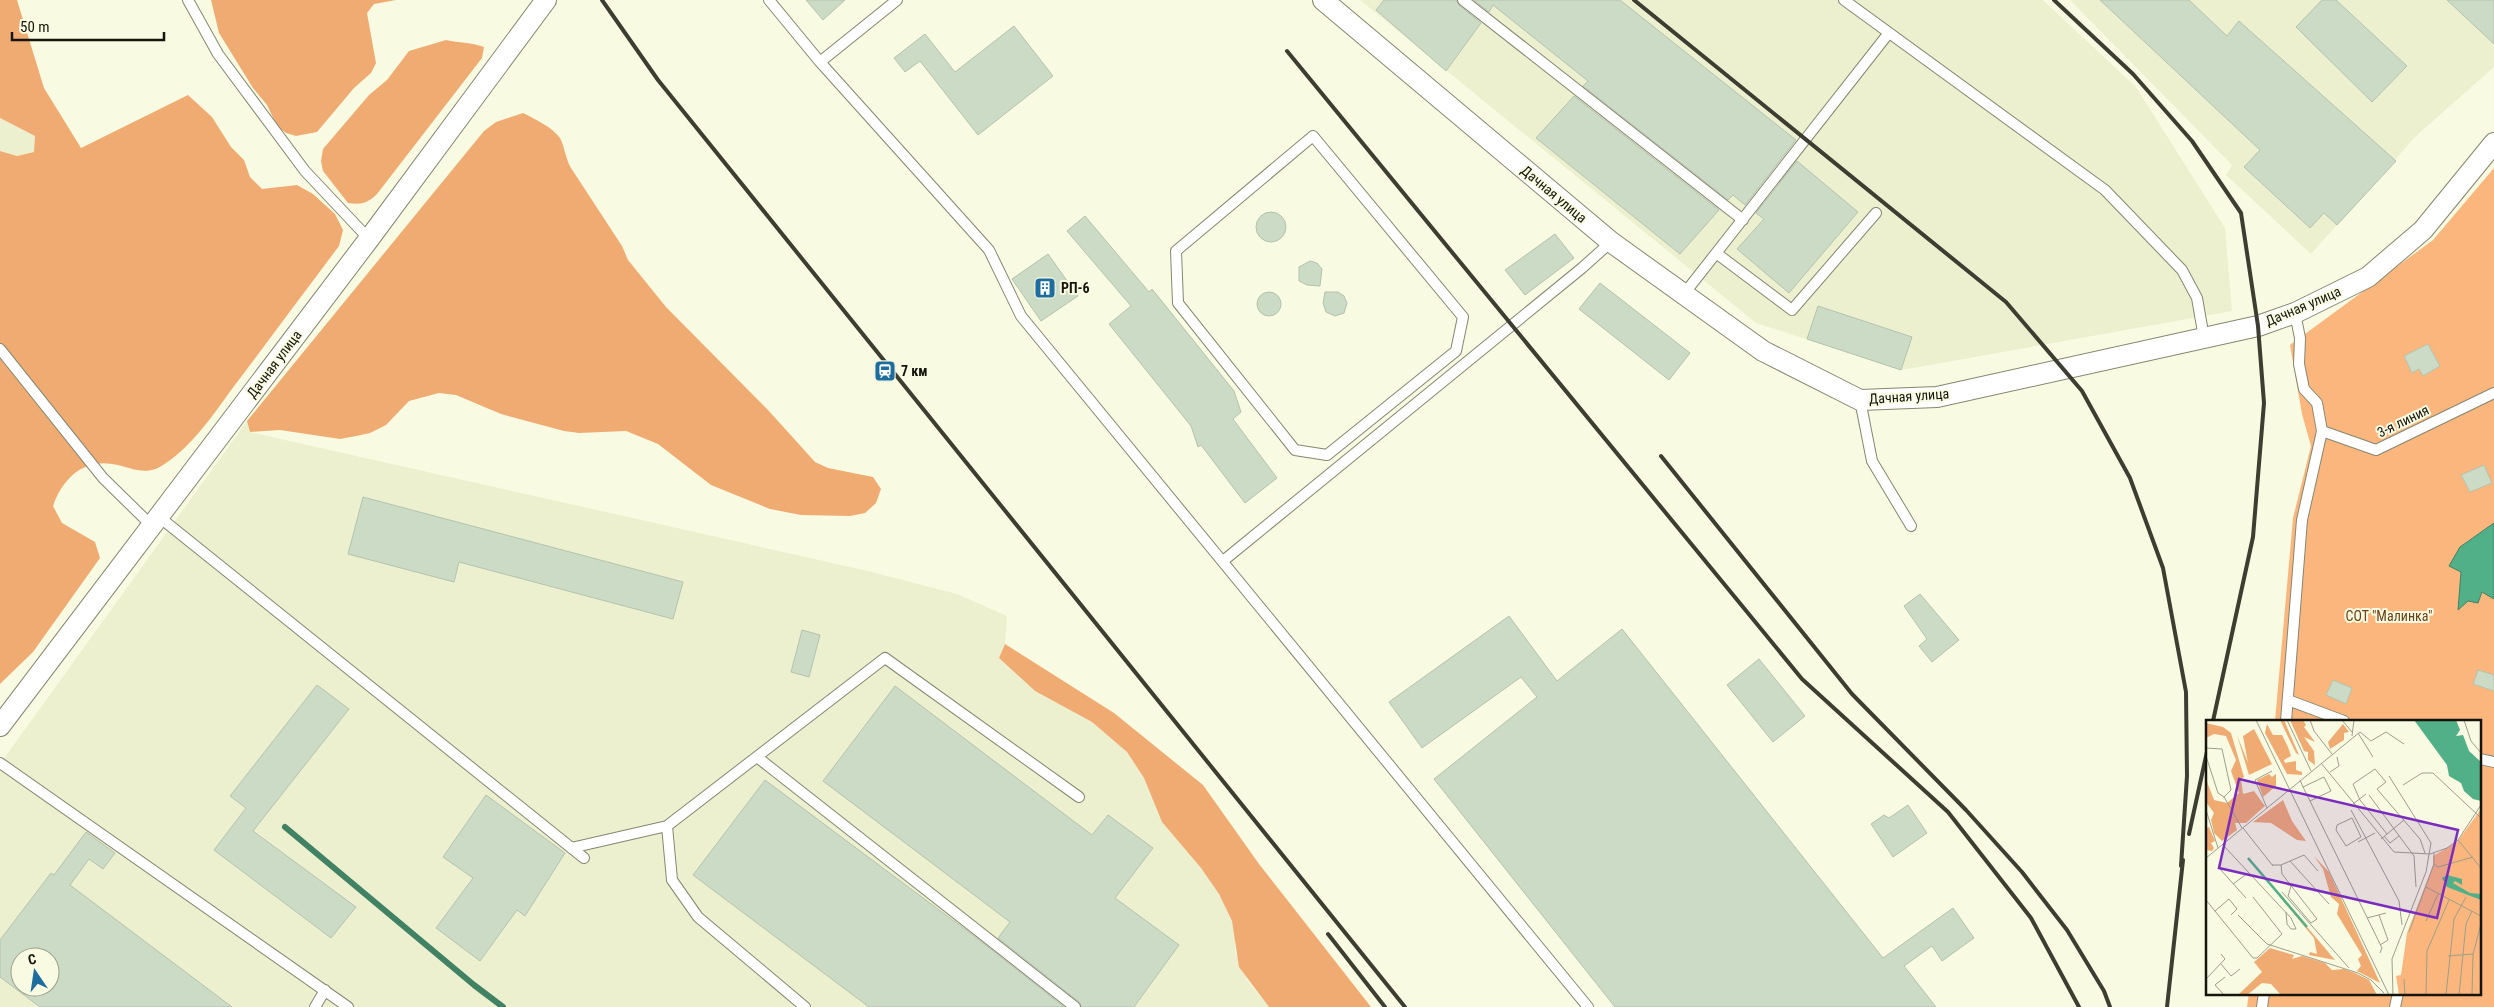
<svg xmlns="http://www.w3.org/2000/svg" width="2494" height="1007" font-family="'Roboto Condensed',sans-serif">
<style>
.built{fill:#edf0cf;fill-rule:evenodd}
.green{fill:#fbb67e}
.forest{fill:#f0ab73}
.water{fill:#52b088;stroke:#408263}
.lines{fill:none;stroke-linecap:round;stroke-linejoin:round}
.stream{stroke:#408263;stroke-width:6}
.building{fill:#cbdbc5;stroke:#b3c3ae;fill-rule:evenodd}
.service-casing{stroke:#858770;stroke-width:12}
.minor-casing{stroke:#858770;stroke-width:22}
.service{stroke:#fff;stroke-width:10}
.minor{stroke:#fff;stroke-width:20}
.rail{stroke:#3d3d32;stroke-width:4}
.labels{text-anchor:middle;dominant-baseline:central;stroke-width:4;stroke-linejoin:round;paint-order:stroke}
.street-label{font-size:14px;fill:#15150d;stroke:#f8fbe1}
.poi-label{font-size:14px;font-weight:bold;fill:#15150d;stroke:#f8fbe1;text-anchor:start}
.park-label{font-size:14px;fill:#6c3f15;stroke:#f8fbe1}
.inset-river{fill:none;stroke:#52b088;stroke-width:2.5}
.inset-road{fill:none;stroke:#9d9f8c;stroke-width:1}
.view{fill:#7b2cbf;fill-opacity:0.15;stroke:#7b2cbf;stroke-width:2.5}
.inset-edge{fill:none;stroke:#15150d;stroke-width:2.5}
</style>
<rect width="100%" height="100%" fill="#f8fbe1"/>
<!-- built -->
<path class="built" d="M1360,0H2043L2136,87L2225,228L2232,311L1902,370L1756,323Z
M2070,0H2494V67L2416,136L2311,254L2226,175L2232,165Z
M0,118L35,136L34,152L17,156L0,151Z
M247,421L250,432L868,571L957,594L1007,616L1005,644L999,658L1035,691L1092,722L1127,752L1144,778L1162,822L1201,868L1219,894L1232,921L1235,936V952L1247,980L1269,1007H0V764ZM20,957H50V987H20Z"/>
<!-- green -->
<path class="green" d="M2494,168V1007H2247L2249,993H2480V721H2275L2293,518L2311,446L2302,414L2290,345L2433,240Z"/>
<!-- forest -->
<path class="forest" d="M0,0H17L44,88L81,148L188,95L212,117L231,147L244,160L250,177L262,189L297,185L313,194L335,214L343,230L339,246C306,290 274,333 241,377C217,408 196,444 163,465C145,477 131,467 112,464C82,459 62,480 53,506L62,523L95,542L100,558L33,652L0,684V151L17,156L34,152L35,136L0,118Z
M211,0H396L374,4L367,13L376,63L371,73L354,88L317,132L296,136L286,133L277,126L267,105L253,88L219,33Z
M446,40C459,43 471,42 484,47L482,58L377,194C368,203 361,205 348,203L323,171L321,161L323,149L369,95L387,80L409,51Z
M523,113C535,119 552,127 560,138C564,145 566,160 571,168L622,246L628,260L666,307L768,410L815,462L828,468L873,477L881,489L876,503L865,513L850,516L801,515L770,509L711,485L658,444L626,431L579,433L564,431L501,414L456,395L439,393L409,401L386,425L370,433L356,436L340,439L280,430L250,432L247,421L484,131L496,122Z
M1005,644L1114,713L1203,785L1259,864L1371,1007H1269L1239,967L1232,921L1219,894L1201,868L1162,822L1144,778L1127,752L1092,722L1035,691L999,658Z"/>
<!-- water -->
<path class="water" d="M2494,523V599L2482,592L2478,603L2468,601L2458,610L2461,572L2449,566L2460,547Z"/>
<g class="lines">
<!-- stream -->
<path class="stream" d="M285,827L474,985L503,1007"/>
</g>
<!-- building -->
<path class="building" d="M806,0H845L823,20Z
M1384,0H1456L1459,5L1481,23L1446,71L1376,10Z
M1474,0H1620L1796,140L1745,205L1733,195L1728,200L1583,86L1588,81L1493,5L1489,12Z
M2100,0H2189L2227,36L2239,21L2396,161L2337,225L2324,213L2310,228L2244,167L2260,150Z
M2322,0H2336L2407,66L2372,102L2296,27Z
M2447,0H2494V44Z
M1014,26L1053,76L978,135L920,61L905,72L894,58L925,34L955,72Z
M1574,96L1719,210L1680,254L1536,138Z
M1797,161L1858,212L1789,293L1737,249L1764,219L1756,213Z
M1256 227a15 15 0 1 1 30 0a15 15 0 1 1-30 0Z
M1085,216L1149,292L1152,289L1234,391L1241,412L1233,419L1277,478L1245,503L1201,445L1198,447L1191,426L1109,324L1131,306L1067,231Z
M1555,234L1574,258L1525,295L1505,270Z
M1048,254L1078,296L1041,321L1012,279Z
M1310,261L1317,263L1322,269L1320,286L1307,285L1299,281V267Z
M1600,283L1690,353L1669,380L1579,309Z
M1257 304a12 12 0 1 1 24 0a12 12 0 1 1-24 0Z
M1325,292H1338L1344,296L1347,303L1344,313L1335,316L1326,312L1323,303Z
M1818,306L1912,337L1901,370L1807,339Z
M2428,344L2440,366L2423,376L2419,369L2412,373L2404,356Z
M2484,465L2492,483L2470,492L2461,475Z
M363,497L683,582L673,619L459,562L454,582L348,554Z
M1920,594L1959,640L1932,662L1919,646L1927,639L1904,606Z
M1509,616L1557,681L1622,629L1883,958L1953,908L1974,938L1942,961L1932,946L1904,966L1936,1007H1615L1434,779L1537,697L1521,677L1422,748L1389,702Z
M802,630L820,635L809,677L791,672Z
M1759,659L1805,716L1773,742L1727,685Z
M2478,670L2494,675V691L2473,684Z
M2333,680L2352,688L2346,704L2326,695Z
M317,685L349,709L253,831L356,907L331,938L214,850L246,808L230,796Z
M895,686L1092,835L1108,815L1153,848L1115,898L1179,945L1134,1007H1082L1079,1002L998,938L1010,922L823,781Z
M765,780L978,939L1064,1007H869L693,875Z
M486,795L565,853L525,916L517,910L480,961L436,928L473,878L443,857Z
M1908,805L1927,833L1893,857L1871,824L1884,815L1889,818Z
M86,832L115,853L103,869L89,859L70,885L232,1007H40L0,977V940L51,873L54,875ZM20,957H50V987H20Z"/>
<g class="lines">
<!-- service casing -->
<g class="service-casing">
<path id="service" d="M188,0L218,54L305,171L369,239
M769,0L820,62L897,0
M1463,0L1743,220
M1844,0L2105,190L2182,270L2197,298L2204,338
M820,62L989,250L1021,316L1588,1007
M1313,136L1463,317L1456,351L1327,455L1295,450L1178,303L1176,251Z
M1716,253L1792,310L1876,213
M1684,294L1888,34
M0,349L103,478L151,525
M1860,400L1872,461L1911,526
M2322,431L2376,450L2494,393
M158,516L584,858
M1223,561L1582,268L1611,242
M2288,700L2344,721
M2286,721L2302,520L2322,431L2317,403L2304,389L2299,364L2300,338L2295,313
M757,757L1075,1007
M2480,759L2494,762
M0,763L348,1007
M667,826L672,880L698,917L805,1007
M571,848L667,826L885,658L1079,797
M315,1007L325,990
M2262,1007L2264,993
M2395,1007L2398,993"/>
</g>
<!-- minor casing -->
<g class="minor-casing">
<path id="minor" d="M1323,0L1611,242L1763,351L1860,400L1937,397L2258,326L2295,313L2368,277L2423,230L2494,143
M0,726L369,239L546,0"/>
</g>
<!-- service -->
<use href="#service" class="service"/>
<!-- minor -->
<use href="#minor" class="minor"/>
<!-- rail -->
<path class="rail" d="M602,0L658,80L1405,1007
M1634,0L2006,302L2082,391L2130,478L2163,568L2186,692L2187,776L2181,866
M2054,0L2133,74L2192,141L2241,213L2258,326L2264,403L2253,537L2213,721
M1287,51L1802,679L1948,812L2031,918L2079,1007
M1661,456L1852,694L1966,810L2022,872L2067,930L2104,991L2110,1007
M2189,834L2208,747
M1328,934L1385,1007
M2167,1007L2183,860"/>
</g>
<!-- icons -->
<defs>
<g id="building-square" transform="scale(1.125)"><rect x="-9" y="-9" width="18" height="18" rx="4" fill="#1d6e9f" stroke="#f8fbe1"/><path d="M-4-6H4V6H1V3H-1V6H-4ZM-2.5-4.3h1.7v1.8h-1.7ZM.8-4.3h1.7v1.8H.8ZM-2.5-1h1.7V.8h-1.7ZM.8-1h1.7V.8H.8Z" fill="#fff"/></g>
<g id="station-square" transform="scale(1.125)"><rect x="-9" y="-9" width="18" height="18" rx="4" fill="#1d6e9f" stroke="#f8fbe1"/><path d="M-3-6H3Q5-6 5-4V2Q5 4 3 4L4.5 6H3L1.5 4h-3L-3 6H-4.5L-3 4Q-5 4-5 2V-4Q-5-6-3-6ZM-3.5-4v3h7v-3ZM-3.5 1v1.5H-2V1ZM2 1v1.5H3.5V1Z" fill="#fff"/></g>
</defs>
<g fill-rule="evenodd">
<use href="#building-square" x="1045" y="288"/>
<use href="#station-square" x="885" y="371"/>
</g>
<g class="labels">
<!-- street labels -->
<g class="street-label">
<text transform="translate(1554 194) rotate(40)">Дачная улица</text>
<text transform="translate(2303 306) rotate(-23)">Дачная улица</text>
<text transform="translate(274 364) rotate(-53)">Дачная улица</text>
<text transform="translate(1909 396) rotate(-4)">Дачная улица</text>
<text transform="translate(2403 421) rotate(-26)">3-я линия</text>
</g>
<!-- poi labels -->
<g class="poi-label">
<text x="1061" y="288">РП-6</text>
<text x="901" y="371">7 км</text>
</g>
<!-- park labels -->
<g class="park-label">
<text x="2389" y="616">СОТ "Малинка"</text>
</g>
</g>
<!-- overview -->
<g transform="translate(2206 720)">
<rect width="275" height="275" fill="#f8fbe1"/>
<path d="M275,89V275H193L190,256L195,255L201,213L227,145V136L251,122Z" fill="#fbb67e"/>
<path d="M74,0H78L93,35L90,33ZM84,0H97L100,5L98,7L109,22L98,17L108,31L109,45L102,40V32L98,31ZM0,3L17,7L25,13L38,57L35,59L37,74L48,71L59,86L40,103H29L31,110L16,121L8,113L5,100L8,93L0,82V59L8,80L21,83L33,73L25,51L30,40L20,16L8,14L0,18ZM61,4L67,15H76L82,27L85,36L78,40L79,43L90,41V50L96,52V55L81,54L59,13ZM137,4L143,12L138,13V20L124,29L122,22ZM48,9L66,44L43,55L31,15L42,43L37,16ZM63,54L66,57L70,54V66L57,77L51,60ZM77,80L86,101L100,121L91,120L65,103L47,102ZM3,107L9,121L5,123L8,128L6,131L0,130V108ZM108,136L123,152L174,263L151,251L155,246L152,239L156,235L131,194L133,184L125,177L117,149ZM73,176H75L129,240L103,235L104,232L111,234L108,218ZM64,228L88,235L86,239L96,236L119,243L126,250L138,249L149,253L163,260L171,275H75L65,264L56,263L41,275H32L56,252L48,242Z" fill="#f0ab73"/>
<path d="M208,0H250L254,10L250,16L257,15L263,31L275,42V81L267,79L258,71L255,63L243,56L241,45ZM241,155L256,159V165L249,161L247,163L264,173L275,174V180L241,167L236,158Z" fill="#52b088"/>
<path class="inset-river" d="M42,138L101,207"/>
<path class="inset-road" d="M50,0L183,275M81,0L105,51M104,0L108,11L126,34M136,0L146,12M258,0L265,21L275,33M152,13L167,37M146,16L148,0M0,28L16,29L25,70L18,77L12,73L0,36M115,43L188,132L224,134L241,128L252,120L275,85M124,52L133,46L131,37M183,56L225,123L220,152L186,239L187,275M94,60L97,67L104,81L125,71L118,57L97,67M197,65L216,53H227L275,98M163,75L208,136L210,167M18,77L36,108M104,81L176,228L174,233M147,84L160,74M61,88L49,60L66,51M0,90L12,128M145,90L193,181L196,205M146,98L155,117L140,126L130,110L131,105ZM37,108L67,146M181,114L154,80L147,64L169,49L180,62L171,69L214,119L219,133M178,116L184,123L193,116M175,119L198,100M252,120L275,148M152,122L169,113M17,125L85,198L90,209H85L81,204L80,192M0,138L154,12L165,21L180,12L198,24M84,141L123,184M228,144L232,147L267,137M66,145H75L98,135L112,151M75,145L76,154L111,199L105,203L82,176L85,166M14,149L40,178M27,164L42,153M220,167L275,196M76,172L143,248M0,180L47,238H51L76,214L47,177M9,191L23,179L31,189L25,195M32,195L61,224L152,253L165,260L178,273M173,195L182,220L174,225M161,198L180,193M220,201L232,174M203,212L228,144V133M242,236L267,234M15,244L25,256L34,249M0,259L19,239L15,234M198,259L199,275M220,274L221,231L243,180M18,275L9,265L19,257M240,275L248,199L260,177M253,275L260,204L266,191M266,275L267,234L275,204"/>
<path class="view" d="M33,59L252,110L231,198L13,148Z"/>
<rect width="275" height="275" class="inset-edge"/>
</g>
<!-- north arrow -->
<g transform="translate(35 972) rotate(347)"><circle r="24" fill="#f8fbe1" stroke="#9d9f8c"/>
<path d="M0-4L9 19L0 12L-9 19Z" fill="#1d6e9f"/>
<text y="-8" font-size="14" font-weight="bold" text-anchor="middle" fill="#15150d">С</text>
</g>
<!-- scale -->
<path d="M12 32v8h152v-8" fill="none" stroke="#15150d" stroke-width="2.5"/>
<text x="20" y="32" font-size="15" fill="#15150d" stroke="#f8fbe1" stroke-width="4" paint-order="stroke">50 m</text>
</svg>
